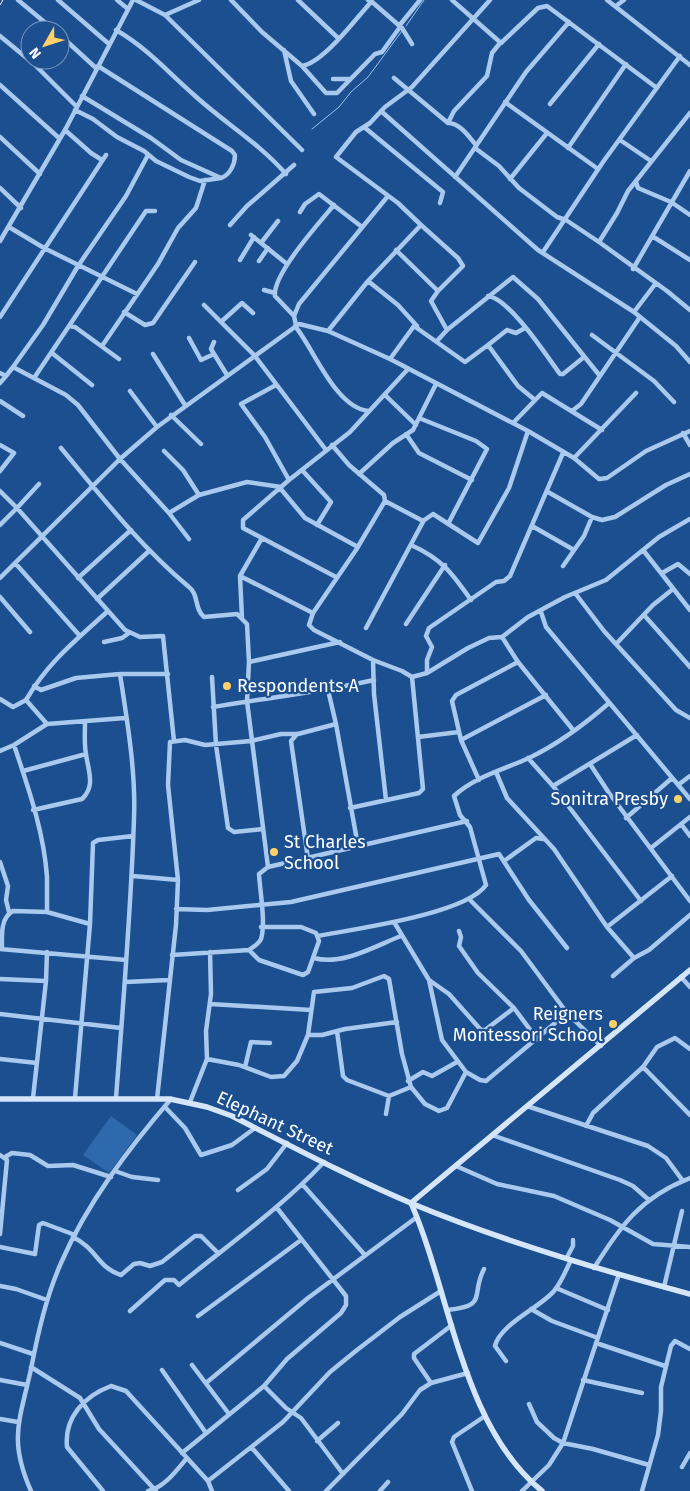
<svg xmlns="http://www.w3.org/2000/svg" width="690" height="1491" font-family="'Fira Sans',sans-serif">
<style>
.green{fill:#2e69ad}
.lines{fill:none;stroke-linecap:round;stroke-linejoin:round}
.stream{stroke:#9cc4f0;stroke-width:1}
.street{stroke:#a9c9ee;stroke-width:4.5}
.secondary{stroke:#d6e6fa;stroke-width:5.5}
.rail{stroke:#fff;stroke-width:1;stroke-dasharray:9 4;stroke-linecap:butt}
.poi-dot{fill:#ffd166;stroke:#1b4f8f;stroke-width:2}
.labels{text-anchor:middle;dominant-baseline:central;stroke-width:4.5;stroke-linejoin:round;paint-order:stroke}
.poi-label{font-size:18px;fill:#fff;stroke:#1b4f8f;text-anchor:start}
.street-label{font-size:18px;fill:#fff;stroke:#1b4f8f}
</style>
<rect width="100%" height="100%" fill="#1b4f8f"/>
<!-- green -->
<path class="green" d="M111,1116L137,1135L109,1173L83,1155Z"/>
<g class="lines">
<!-- stream -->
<path class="stream" d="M406,26L424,0
M312,129L339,107L351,92L368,77L402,31"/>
<!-- street -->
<path class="street" d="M18,0L54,30
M58,0L109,44
M117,0L128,9
M136,0L165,15L199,0
M231,0L262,32L302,66C322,63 351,25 365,9L371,2L368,0
M298,0L338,38
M452,0L501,43L538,8L547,6L657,88
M607,0L690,65
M371,1L402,28L412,44
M616,6L624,0
M165,15L302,150
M399,26L420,0
M116,30C147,48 167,71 193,94C223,122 258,142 286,174
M60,35L96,68
M0,36L34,64L77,107
M284,50L291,81L314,114
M302,66L326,93H337L375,54L382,52L400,27
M394,78L448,123C460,123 469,137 476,145
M333,79H350
M0,85L59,138
M82,96L151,138L181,160L221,178
M505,102L598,169
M550,104L599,44
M75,110L93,119L117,137L144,151L156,161L189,177L200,181L221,178C230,175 235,164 235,155L232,151L98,66
M381,111L538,250L634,312L676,346L690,362
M448,123L454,111L487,76L492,53L500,43
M364,127L443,192L440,203
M65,130L91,153L102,160
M0,137L40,174
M620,140L651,161
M475,148L499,166L519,188L557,217L566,220L599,242L667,291L690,310
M568,148L626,64
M455,177L526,72L569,22
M510,179L547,133
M636,182L638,188L671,202L690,215
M0,188L21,208
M300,212L305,204L319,194L362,227
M230,225L247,206L294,165
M421,225L458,258L463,266L438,291
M9,227L44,248L137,294
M251,235L287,264
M652,236L690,260
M0,241L65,130L133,0
M599,242L617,213L628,191L690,113
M261,243L278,221
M396,250L438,291L431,301L447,330
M543,252L603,162L680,56
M240,260L254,237
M259,261L268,248
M633,269L690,171
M368,281L398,305L417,326
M264,290L275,293
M488,296C510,299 546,355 560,374H563L584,357
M204,305L255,356L326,450
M124,312L145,325L153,323L195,262
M634,312L656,283
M294,316L275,296C272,275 319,223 334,205
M0,317L106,155
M222,321L242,303L253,313
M296,325L294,316L299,304L388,196
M69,326L146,211H155
M295,326C314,349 335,407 368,411
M525,328L516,333L507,330L488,345L518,386L535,400
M328,331L368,281L421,225L398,203L336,157L356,132L370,123L385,107L412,87L490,0
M592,335L654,381L674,402
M189,338L201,360L214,354
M437,341L447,330L513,277L538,299L600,376
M214,342L211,349L227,375
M102,346L158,264L178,228L196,208L205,180
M52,353L92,385
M153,354L185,405
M390,359L414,326L465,362L488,345
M13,367L43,325L78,266L126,196L148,155
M0,373L6,376L13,367L66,395L78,405L120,459L169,513L199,495L247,482L281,487
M34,378L69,326L75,327L119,359
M0,383L6,376
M276,385L241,404L265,437L289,480
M130,391L157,427
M385,395L416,425
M0,401L23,416
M572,411L581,404L640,317
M171,415L201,444
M419,418L476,441L487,449L448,524
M513,423L542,393L602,430
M683,433L690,445
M406,434L419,453L472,480
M0,445L14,453L0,471
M332,445L349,465L384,495L385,501L423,521L433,514L478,543L509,488L528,431
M61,448C101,496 140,546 189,587C199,594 194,609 204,617L237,614L247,624L249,662L247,701L268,867
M164,451L183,470L199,495
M574,458L636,393
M302,470L331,502L317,525
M359,474L393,443L413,430L436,384
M280,488L305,518L358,547
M0,491L17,508L39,484
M548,492L592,517L602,520L615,517L666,485L690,474
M385,501L356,550L313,613L309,625L314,630L373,660L402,671L412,677L427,673V660L432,647L426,636L429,628L496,582L504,581L510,576L563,453
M169,513L189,539
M0,525L17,508L125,630L140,637L163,636L174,741
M532,526L574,550
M262,538L243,528V520L289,480L350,432L408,369
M411,545C442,559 452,573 471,600
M643,550L690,610
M16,564L80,636
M563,566L584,536L592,517
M662,573L678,564L690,574
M240,576L242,618
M0,578L120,459L157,427L299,324L328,331L390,359L528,431L574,458L599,479L607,478L646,451L690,431
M78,578L131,530
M575,593L604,631L676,710L690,718
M0,597L30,632
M97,599L149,551
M541,612L546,627L690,799
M313,613L240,576L262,538L336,577
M644,615L690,667
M406,624L445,565
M366,628L424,520
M502,637L518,662L574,731
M104,642L122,638L129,633
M617,643L653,605L673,589
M373,660L374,694L386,800
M249,662L340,642
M427,673L468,648L489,638L502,637L528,617L565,597L606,580L659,537L690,519
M212,677L216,745L228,828L234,832L263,829
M34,686L41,690L76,678L120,674
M328,690L336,724L358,846
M0,699L13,707L26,700
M213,707C266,698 321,692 374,680
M47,724L26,700C48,662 76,640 108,611
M297,734L291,741L308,859
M418,737L459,732
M461,740L546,695
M14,745C28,787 44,832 47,877C47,888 47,900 47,912
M0,751L14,745L47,724L125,718
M528,758L553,786L641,901
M590,764L609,793L690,901
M23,771L86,754
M496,772L507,798L554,849L607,927L634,958
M479,780L461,740L452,701L456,695L518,662
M678,785L690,776
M553,786L637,735
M350,808L419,793L423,789L412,677
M33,810L82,799C96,786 88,770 86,754C84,744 85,733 85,722
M626,818L672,778
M681,824L690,836
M651,848L690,817
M504,861L536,838L543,839
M0,862L8,886L6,900L9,912
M133,876L178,880
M469,899L521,951L567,1013L601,1046
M176,909L207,910L291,902L499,854L529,900L567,948
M394,922L429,980L442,1040L466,1072L480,1080L486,1081L567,1013
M90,924L93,843L98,840L133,836
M607,927L672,876
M459,931L461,937L459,946L478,973L514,1008L537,1039
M318,936C355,929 466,914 486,885L470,827L460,815L454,796C474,777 505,769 529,758C558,744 585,724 609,703
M0,949L126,960
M2,949C2,936 0,918 13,911L47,912L90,924L75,1098
M249,950L259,960L303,975L308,972L319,941L316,933L301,927H261
M172,955L249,950C253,947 259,944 261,939C266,923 260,892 259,874L268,867L467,821
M314,958C342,966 375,946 401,936
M613,976L634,958L649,950L690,915
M681,977L690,987
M0,979L46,981
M429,980L449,994L481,1030H485L514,1008
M125,982L169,980
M210,1004L311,1010
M0,1014L121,1028
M337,1031L343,1076L347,1080L389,1096L411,1087
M308,1035H322L345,1029L397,1022
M0,1059L37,1063
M207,1059L239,1065L271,1077L284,1076L297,1061L308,1035L314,992L352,988L384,976L389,979L402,1054L411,1087L425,1104L439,1111L447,1108L466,1072
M245,1067L251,1042L270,1043
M643,1067L690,1115
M408,1081L423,1072L432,1076L457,1062
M33,1098L46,981L47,952
M116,1098C123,1005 131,912 134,818C136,772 127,720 120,674H168
M157,1099L176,925L178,880L168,785L170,742L185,740L205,745L251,741L281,734H298L336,724
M190,1102L207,1059L206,1031L211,994L210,952
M527,1106L648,1146L666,1158L683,1181
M165,1107L185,1128L201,1155L232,1145L255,1128
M386,1114L389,1096
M586,1126L593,1113L643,1067L657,1047L675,1038L690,1049
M492,1135L620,1180L633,1186L649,1200
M0,1155L7,1160L0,1234
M5,1157L12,1153L30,1155L48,1166L73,1165L111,1177
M456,1166L497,1184L554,1196L610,1220L653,1244L690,1247
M115,1171L132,1177L158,1180
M303,1185L364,1254
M238,1190L267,1169L287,1143
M73,1237C97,1249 98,1268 121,1275L134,1264L140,1263L150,1266L162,1262L195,1236H201L218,1253
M0,1247L35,1254L39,1225L43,1223L75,1235
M566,1259L573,1246V1240
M594,1268C621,1225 641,1197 690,1178
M0,1286L16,1289L47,1300
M664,1287L682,1211
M556,1288L608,1310
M531,1309L552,1321L598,1338
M447,1310C489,1306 470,1296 484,1269
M130,1311L165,1280H174L179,1285C228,1245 281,1208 324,1162
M198,1316L301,1240
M0,1343L33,1354
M596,1343L665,1366
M506,1361L495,1346C500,1324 541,1307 554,1291C561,1283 566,1270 571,1260
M192,1365L229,1414
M31,1367L80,1398L99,1429L156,1491
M162,1370L206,1433
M0,1380L27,1385
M583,1380L642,1393
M206,1383L308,1298L417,1217
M431,1383L414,1358V1354L452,1325
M264,1386L286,1408L301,1418L343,1474
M529,1404L537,1422L554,1438L563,1443L593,1449L649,1465
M0,1419L18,1422
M317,1441L338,1423
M252,1448L289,1491
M182,1453L264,1386L287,1359L341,1313L346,1305V1296L277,1208
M682,1467L690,1453
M208,1481L283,1422L330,1372L357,1350L400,1317L441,1291
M31,1491C8,1439 20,1420 31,1369C38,1333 46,1297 61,1263C87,1203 129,1148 171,1099
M103,1491L67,1447C64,1418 84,1396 111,1386L126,1391L208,1481L212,1491
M148,1491C164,1488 177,1470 187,1458
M326,1491L402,1414L420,1390L431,1383L468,1373
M380,1491L388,1482
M472,1491L452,1442L454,1437L485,1416
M522,1491L549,1465L563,1443L619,1274
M642,1491L658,1435L661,1411V1387L671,1346L675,1341L690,1349"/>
<!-- secondary -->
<path class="secondary" d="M0,1099H170L207,1107L232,1116C291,1146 351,1178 413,1204C502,1241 596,1269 690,1294
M411,1203L690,970
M411,1203C451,1294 461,1425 542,1491"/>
<!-- rail -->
<path class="rail" d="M0,5L3,0"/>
</g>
<!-- markers -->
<g class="poi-dot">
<circle cx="227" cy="686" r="5"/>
<circle cx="678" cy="799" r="5"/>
<circle cx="274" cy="852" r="5"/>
<circle cx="613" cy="1024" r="5"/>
</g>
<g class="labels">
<!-- poi labels -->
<g class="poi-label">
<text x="237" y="686">Respondents A</text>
<text x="668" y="799" text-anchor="end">Sonitra Presby</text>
<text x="284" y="842">St Charles<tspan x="284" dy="21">School</tspan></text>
<text x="603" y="1014" text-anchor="end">Reigners<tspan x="603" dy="21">Montessori School</tspan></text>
</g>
<!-- street labels -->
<g class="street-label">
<text transform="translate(275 1123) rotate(25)">Elephant Street</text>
</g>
</g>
<!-- north arrow -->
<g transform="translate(45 45) rotate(231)"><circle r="24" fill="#1b4f8f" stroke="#7695bc"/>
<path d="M0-4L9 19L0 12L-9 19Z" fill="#ffd166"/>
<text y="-8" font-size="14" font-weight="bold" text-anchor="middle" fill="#ffffff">N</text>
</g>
</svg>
